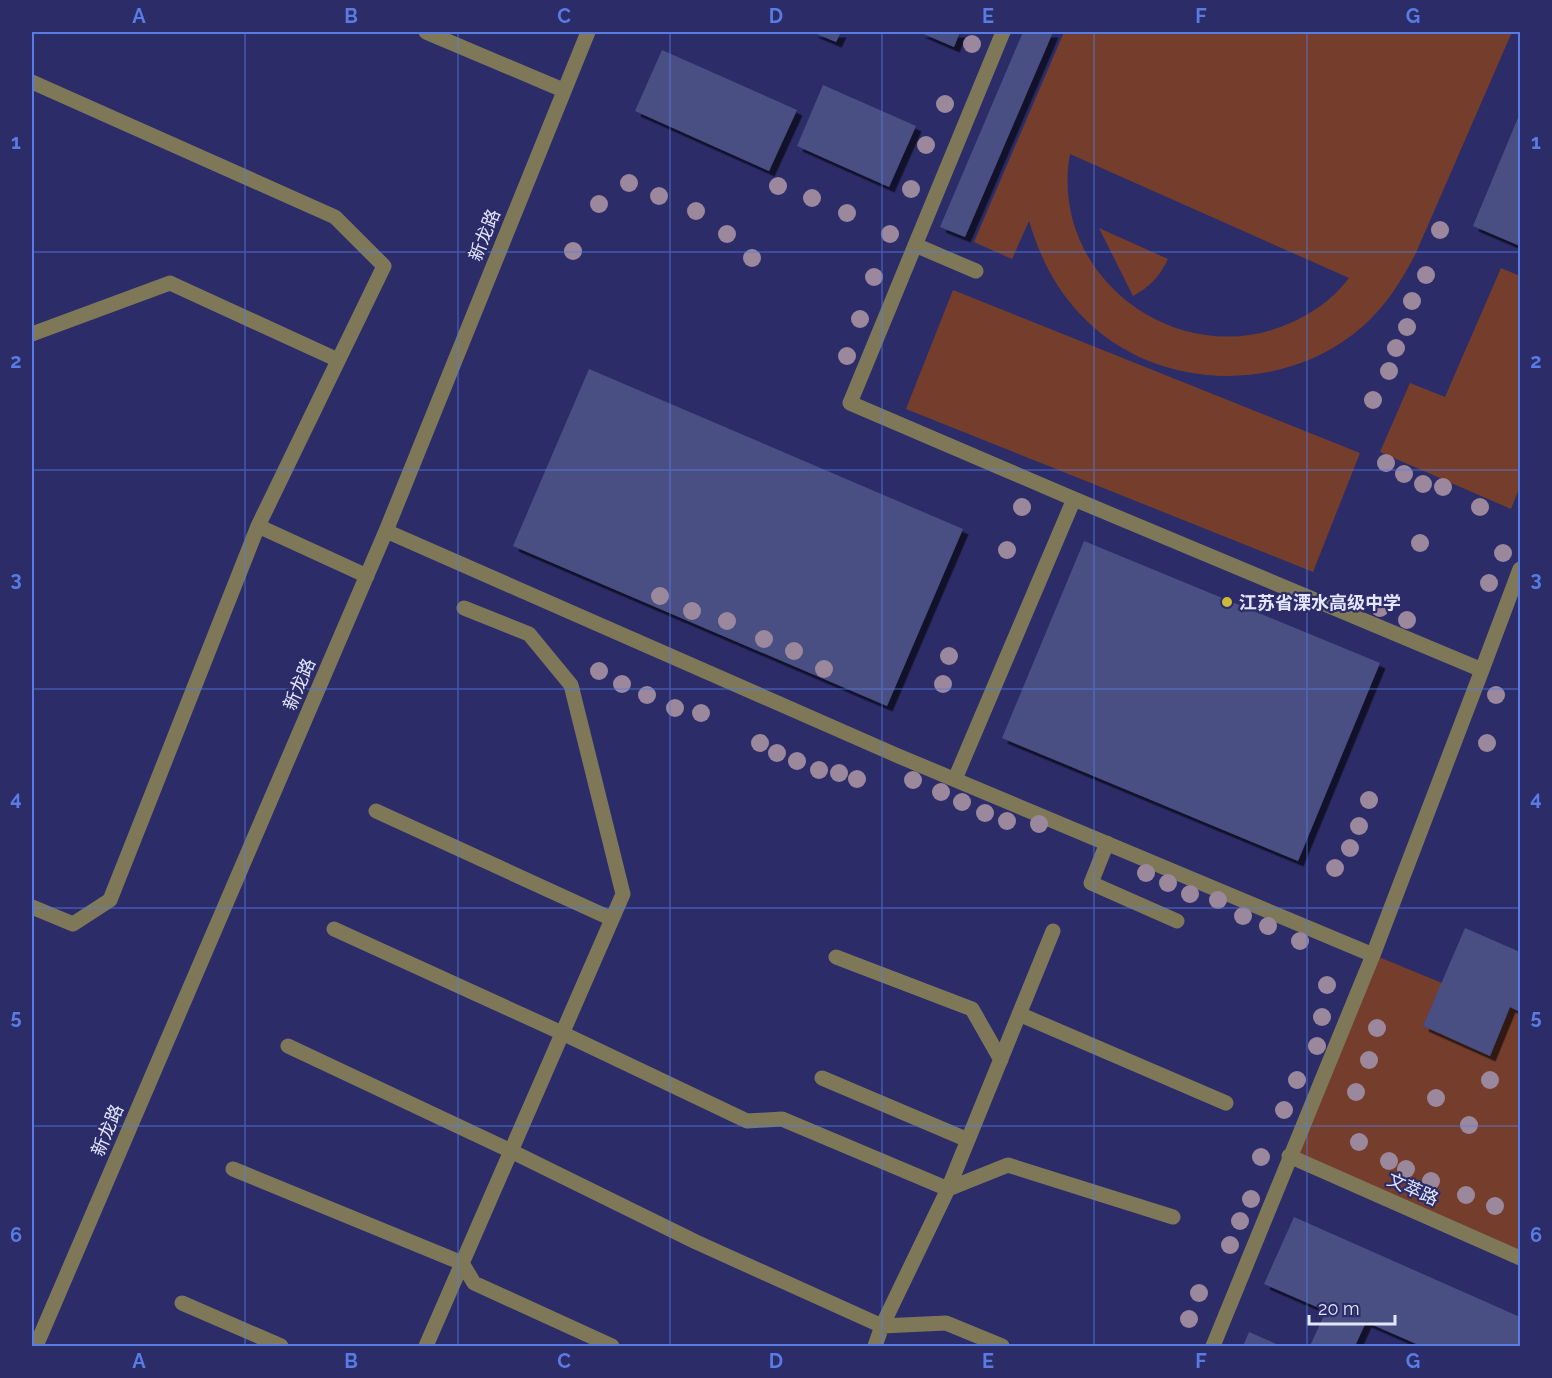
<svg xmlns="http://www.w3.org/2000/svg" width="1552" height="1378" font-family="Raleway,'Noto Sans SC',sans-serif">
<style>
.green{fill:#753e2c;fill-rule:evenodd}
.building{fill:#4a4f83;filter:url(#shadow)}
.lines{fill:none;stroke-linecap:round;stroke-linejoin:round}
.minor{stroke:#7e7859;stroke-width:15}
.tree{fill:#9c889c}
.grid{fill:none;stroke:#587ce3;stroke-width:1.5;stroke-opacity:0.55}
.poi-dot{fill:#d0b837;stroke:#2b2c68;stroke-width:2}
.labels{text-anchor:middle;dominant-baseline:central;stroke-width:4.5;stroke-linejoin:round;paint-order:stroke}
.street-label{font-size:18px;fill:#e3e7fd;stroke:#2b2c68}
.poi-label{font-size:18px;font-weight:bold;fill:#e3e7fd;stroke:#2b2c68;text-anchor:start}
.neatline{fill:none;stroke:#587ce3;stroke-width:2}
.grid-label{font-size:20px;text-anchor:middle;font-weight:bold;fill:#587ce3}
</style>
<defs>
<filter id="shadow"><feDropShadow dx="5.5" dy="5.5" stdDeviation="0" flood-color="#0009"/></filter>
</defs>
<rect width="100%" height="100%" fill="#2b2c68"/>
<!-- green -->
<path class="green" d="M1064,32H1512L1415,255C1401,282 1385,307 1362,327C1283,396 1153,392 1081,315C1055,288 1040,257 1029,221L1012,259L974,242ZM1070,154L1349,278C1333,299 1312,314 1288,324C1177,372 1048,276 1070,154Z
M1099,228L1168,259C1160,276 1150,287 1133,296Z
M1501,268L1520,276V486L1511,509L1380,452L1410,383L1445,397Z
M953,290L1360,453L1313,572L906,409Z
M1374,955L1442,983L1423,1026L1490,1055L1510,1007L1520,1012V1251L1290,1153Z"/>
<!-- building -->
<path class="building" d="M812,32H841L836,42Z
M919,32H960L954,47Z
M1023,32H1053L965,237L940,227Z
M662,50L797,110L769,171L635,111Z
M823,85L916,126L889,187L797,146Z
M1520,113V246L1473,226Z
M589,369L963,529L887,706L513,546Z
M1084,541L1380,663L1298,861L1002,738Z
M1465,928L1520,952V1012L1510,1007L1490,1056L1423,1026Z
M1294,1217L1520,1317V1346H1421L1366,1322L1355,1346H1310L1326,1311L1264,1284Z
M1249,1332L1281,1346H1243Z"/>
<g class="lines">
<!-- minor -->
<path class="minor" d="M426,32L563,90
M32,82L335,217L384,266L258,526L110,900L73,924L32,907
M915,245L976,271
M32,334L170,283L338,360
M258,526L367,576
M386,531L896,755L1373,955L1482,670L1074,499L850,403L1003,32
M1482,670L1520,569
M955,779L1074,499
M376,811L612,919
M1107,843L1091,883L1177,921
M334,929L562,1033L747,1121L782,1119L948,1189L1008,1165L1173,1217
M836,957L972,1009L1001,1060
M1019,1014L1226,1103
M288,1046L511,1151L696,1242L882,1326L946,1323L1002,1346
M822,1078L968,1140
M1289,1156L1520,1258
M233,1169L462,1263L474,1283L612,1346
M182,1303L281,1346
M36,1346L386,531L588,32
M426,1346L623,894L571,685L529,634L464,608
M875,1346L882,1326L948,1189L1053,931
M1213,1346L1373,955"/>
</g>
<!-- trees -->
<g class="tree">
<circle cx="972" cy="44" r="9"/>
<circle cx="945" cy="104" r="9"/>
<circle cx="926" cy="145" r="9"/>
<circle cx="629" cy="183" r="9"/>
<circle cx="778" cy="186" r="9"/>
<circle cx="911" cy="189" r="9"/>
<circle cx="659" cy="196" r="9"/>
<circle cx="812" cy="198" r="9"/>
<circle cx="599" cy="204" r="9"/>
<circle cx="696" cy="211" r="9"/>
<circle cx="847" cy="213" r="9"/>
<circle cx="1440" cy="230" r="9"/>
<circle cx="727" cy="234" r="9"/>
<circle cx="890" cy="234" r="9"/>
<circle cx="573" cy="251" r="9"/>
<circle cx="752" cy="258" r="9"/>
<circle cx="1426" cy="275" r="9"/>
<circle cx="874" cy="277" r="9"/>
<circle cx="1412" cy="301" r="9"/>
<circle cx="860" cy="319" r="9"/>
<circle cx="1407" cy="327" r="9"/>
<circle cx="1396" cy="348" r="9"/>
<circle cx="847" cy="356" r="9"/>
<circle cx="1389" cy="371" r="9"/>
<circle cx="1373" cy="400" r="9"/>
<circle cx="1386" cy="463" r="9"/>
<circle cx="1404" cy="474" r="9"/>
<circle cx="1423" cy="484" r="9"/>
<circle cx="1443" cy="487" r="9"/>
<circle cx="1022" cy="507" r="9"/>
<circle cx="1480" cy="507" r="9"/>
<circle cx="1420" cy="543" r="9"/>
<circle cx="1007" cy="550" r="9"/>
<circle cx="1503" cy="553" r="9"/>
<circle cx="1489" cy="583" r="9"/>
<circle cx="660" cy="596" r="9"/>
<circle cx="1380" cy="608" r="9"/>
<circle cx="692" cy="611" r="9"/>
<circle cx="1407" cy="620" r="9"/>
<circle cx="727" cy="621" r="9"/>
<circle cx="764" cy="639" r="9"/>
<circle cx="794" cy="651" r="9"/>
<circle cx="949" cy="656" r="9"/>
<circle cx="824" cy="669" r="9"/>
<circle cx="599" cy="671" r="9"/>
<circle cx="622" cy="684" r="9"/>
<circle cx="943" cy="684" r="9"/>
<circle cx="647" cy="695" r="9"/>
<circle cx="1496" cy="695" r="9"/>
<circle cx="675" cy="708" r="9"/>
<circle cx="701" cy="713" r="9"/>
<circle cx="760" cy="743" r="9"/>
<circle cx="1487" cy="743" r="9"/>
<circle cx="777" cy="753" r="9"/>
<circle cx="797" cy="761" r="9"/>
<circle cx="819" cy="770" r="9"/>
<circle cx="839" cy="773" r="9"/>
<circle cx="857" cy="779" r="9"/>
<circle cx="913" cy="780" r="9"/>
<circle cx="941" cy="792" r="9"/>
<circle cx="1369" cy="800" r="9"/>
<circle cx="962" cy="802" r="9"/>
<circle cx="985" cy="813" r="9"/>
<circle cx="1007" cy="821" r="9"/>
<circle cx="1039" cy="824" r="9"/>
<circle cx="1359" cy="826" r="9"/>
<circle cx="1350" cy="848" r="9"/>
<circle cx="1335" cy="868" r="9"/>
<circle cx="1146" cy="873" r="9"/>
<circle cx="1168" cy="883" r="9"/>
<circle cx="1190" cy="894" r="9"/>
<circle cx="1218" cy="900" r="9"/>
<circle cx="1243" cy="916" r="9"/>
<circle cx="1268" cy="926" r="9"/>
<circle cx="1300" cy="941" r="9"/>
<circle cx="1327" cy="985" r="9"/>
<circle cx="1322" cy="1017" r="9"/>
<circle cx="1377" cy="1028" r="9"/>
<circle cx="1317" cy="1046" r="9"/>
<circle cx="1369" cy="1060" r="9"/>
<circle cx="1297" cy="1080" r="9"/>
<circle cx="1490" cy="1080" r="9"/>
<circle cx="1356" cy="1092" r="9"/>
<circle cx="1436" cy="1098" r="9"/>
<circle cx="1284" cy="1110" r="9"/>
<circle cx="1469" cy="1125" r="9"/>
<circle cx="1359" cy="1142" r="9"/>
<circle cx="1261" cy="1157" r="9"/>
<circle cx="1389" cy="1161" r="9"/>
<circle cx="1406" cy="1169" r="9"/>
<circle cx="1431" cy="1181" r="9"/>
<circle cx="1466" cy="1195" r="9"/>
<circle cx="1251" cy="1199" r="9"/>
<circle cx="1495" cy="1206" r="9"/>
<circle cx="1240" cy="1221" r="9"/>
<circle cx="1230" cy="1245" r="9"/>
<circle cx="1199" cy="1293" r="9"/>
<circle cx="1189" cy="1319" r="9"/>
</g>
<!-- grid -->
<path class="grid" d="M245,32V1346M458,32V1346M670,32V1346M882,32V1346M1094,32V1346M1307,32V1346M32,252H1520M32,470H1520M32,689H1520M32,908H1520M32,1126H1520"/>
<!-- markers -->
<circle class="poi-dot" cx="1227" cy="602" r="6"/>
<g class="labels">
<!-- street labels -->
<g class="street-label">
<text transform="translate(484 235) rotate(-68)">新龙路</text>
<text transform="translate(299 684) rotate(-67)">新龙路</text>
<text transform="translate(107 1130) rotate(-67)">新龙路</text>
<text transform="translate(1413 1189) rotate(24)">文萃路</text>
</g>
<!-- poi labels -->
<g class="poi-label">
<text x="1239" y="602">江苏省溧水高级中学</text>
</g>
</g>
<!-- border -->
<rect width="1552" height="1378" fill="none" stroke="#2b2c68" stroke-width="66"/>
<!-- scale -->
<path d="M1309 1315v9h86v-9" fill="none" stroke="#e3e7fd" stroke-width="3"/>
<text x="1318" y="1315" font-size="18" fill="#e3e7fd" stroke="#2b2c68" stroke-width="4.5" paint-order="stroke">20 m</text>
<rect x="33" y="33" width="1486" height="1312" class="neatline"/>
<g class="grid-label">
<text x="139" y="23">A</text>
<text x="351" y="23">B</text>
<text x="564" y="23">C</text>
<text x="776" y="23">D</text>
<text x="988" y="23">E</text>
<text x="1201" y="23">F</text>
<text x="1413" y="23">G</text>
<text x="16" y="149">1</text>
<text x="1536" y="149">1</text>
<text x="16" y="368">2</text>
<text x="1536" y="368">2</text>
<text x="16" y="586">3</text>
<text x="1536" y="586">3</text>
<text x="16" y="805">4</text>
<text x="1536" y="805">4</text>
<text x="16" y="1024">5</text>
<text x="1536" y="1024">5</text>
<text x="16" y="1242">6</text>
<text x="1536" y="1242">6</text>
<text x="139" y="1368">A</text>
<text x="351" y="1368">B</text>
<text x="564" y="1368">C</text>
<text x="776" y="1368">D</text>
<text x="988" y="1368">E</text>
<text x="1201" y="1368">F</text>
<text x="1413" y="1368">G</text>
</g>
</svg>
